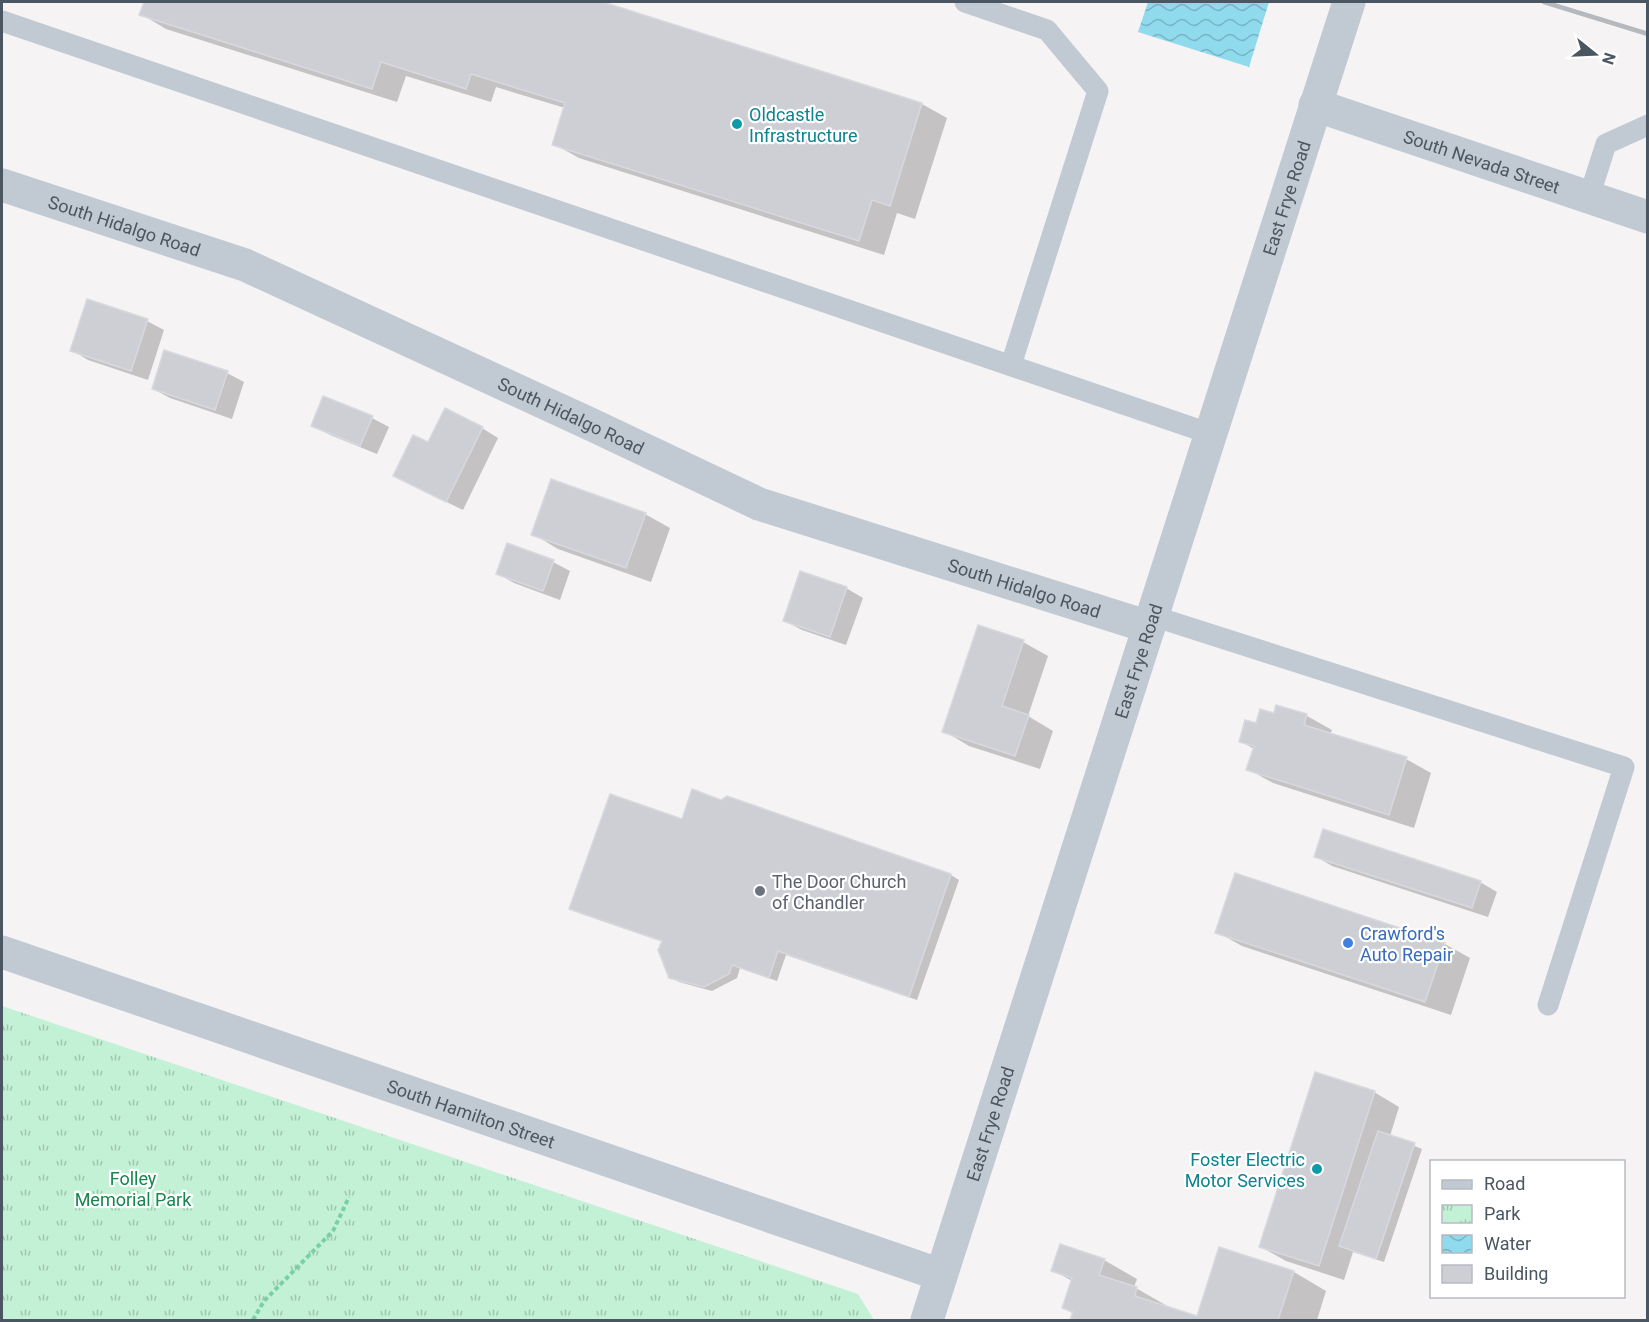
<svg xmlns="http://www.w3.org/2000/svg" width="1649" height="1322" font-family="Roboto,sans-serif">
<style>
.park{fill:url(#park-tufts)}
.water{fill:url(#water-waves)}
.shadow{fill:#0003}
.building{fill:#cdcfd5;stroke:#d7d9de;stroke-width:1.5}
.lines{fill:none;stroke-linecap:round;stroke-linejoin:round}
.path{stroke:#7ad0a6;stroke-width:4;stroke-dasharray:4.5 3;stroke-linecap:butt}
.service{stroke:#c1cad2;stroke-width:21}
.minor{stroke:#c1cad2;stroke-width:33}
.tertiary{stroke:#c1cad2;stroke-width:33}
.rail{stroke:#b5b8bd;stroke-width:4.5}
.culture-dot{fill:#0f9aa8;stroke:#fff;stroke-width:2}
.worship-dot{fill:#6b7280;stroke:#fff;stroke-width:2}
.shop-dot{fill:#3f7fe0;stroke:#fff;stroke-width:2}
.labels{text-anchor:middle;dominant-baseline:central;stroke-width:4.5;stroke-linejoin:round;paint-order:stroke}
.culture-label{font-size:18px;fill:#0d838f;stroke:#fff;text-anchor:start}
.street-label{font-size:18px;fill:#4a5661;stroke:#fff}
.worship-label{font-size:18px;fill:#5b616d;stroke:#fff;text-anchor:start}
.shop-label{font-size:18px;fill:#366cbe;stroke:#fff;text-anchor:start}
.park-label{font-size:18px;fill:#17864f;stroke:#fff}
</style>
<defs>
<pattern id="park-tufts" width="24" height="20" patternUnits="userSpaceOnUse" patternTransform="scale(1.5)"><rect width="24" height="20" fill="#c3f1d5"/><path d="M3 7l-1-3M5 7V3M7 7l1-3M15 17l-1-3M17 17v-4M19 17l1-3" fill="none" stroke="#a0c6b0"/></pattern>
<pattern id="water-waves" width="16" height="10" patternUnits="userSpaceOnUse" patternTransform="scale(1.5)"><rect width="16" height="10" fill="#90daee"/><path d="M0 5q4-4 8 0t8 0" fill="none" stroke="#78b4c4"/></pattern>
</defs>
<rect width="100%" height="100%" fill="#f5f3f3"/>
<!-- park -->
<path class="park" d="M2,1006L858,1294L874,1320H2Z"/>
<!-- water -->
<path class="water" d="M1148,2H1269L1249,67L1138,32Z"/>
<!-- shadow -->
<path class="shadow" d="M145,2H598L922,104L947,118L915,219L897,213L884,255L579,158L554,144L565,108L496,87L491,102L406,76L397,102L166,29L141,14Z
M88,301L147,321L164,330L148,380L88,360L72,350Z
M227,373L244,382L232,419L170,398L153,389Z
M372,418L389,427L377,454L330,435L313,425Z
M482,428L498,438L463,510L412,485L429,444Z
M645,514L670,528L651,582L558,549L533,534Z
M553,562L570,571L560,600L514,583L497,573Z
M846,588L863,598L846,645L802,630L785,621Z
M1023,642L1048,656L1028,716L1053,731L1040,769L969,746L944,731Z
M1277,706L1307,716L1332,730L1330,735L1406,759L1431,773L1414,828L1273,783L1248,769L1254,749L1240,741L1257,725L1275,714Z
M728,798L951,875L959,880L917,1000L786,955L777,981L740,968L737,978L712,991L679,982L671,977L663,942L579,913L571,908L683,821Z
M1315,856L1480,882L1497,892L1488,917L1332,866Z
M1217,932L1445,944L1470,958L1451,1015L1242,946Z
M1374,1092L1399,1107L1390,1136L1422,1149L1384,1262L1353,1252L1344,1280L1286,1261L1261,1247Z
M1104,1260L1137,1279L1134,1287L1169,1307L1197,1318L1294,1272L1326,1291L1317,1320H1071L1074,1314L1063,1308L1072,1281L1053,1270Z"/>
<!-- building -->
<path class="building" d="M144,2H603L922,103L890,206L872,200L859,241L552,145L565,103L471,74L466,89L381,62L372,89L139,15Z
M87,299L148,319L131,371L70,351Z
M164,350L228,371L215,410L152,389Z
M323,396L373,416L360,446L311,426Z
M445,408L483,427L446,502L393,476L413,435L428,442Z
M551,479L646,513L626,568L531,535Z
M507,543L554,560L543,591L496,574Z
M800,571L847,587L830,637L783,621Z
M978,625L1024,640L1002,706L1029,715L1015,756L942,732Z
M1276,705L1307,714L1304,725L1407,757L1389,815L1246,770L1254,746L1239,742L1245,720L1256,723L1260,709L1274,713Z
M692,789L721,800L727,796L951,874L909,997L778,951L769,978L732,965L729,974L704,987L669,978L658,950L662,941L569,909L610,794L682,819Z
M1323,829L1481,881L1472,908L1314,857Z
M1235,873L1445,943L1425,1002L1215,933Z
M1315,1072L1375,1091L1319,1266L1259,1247Z
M1378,1131L1415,1143L1376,1259L1339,1246Z
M1060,1244L1105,1259L1099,1275L1137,1287L1135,1296L1197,1316L1219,1247L1294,1271L1278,1320H1070L1073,1312L1062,1308L1072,1278L1051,1271Z"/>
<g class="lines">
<!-- path -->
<path class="path" d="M253,1320L264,1301L333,1231L349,1197"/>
<!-- service -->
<path class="service" d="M965,2L1047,30L1098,91L1011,365
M2,21L1211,434
M1589,197L1606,144L1648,125
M1153,616L1624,767L1548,1005"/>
<!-- minor -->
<g class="minor">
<path id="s1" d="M1315,105L1648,217"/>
<path id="s2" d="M2,185L245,265L588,423L759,504L1149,627"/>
</g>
<!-- tertiary -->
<g class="tertiary">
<path id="s3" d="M2,952L941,1275"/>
<path id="s4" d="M927,1320L1349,2"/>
</g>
<!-- rail -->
<path class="rail" d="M1544,2L1648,34"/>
</g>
<!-- markers -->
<g class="culture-dot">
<circle cx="737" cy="124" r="6"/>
<circle cx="1317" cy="1169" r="6"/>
</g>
<circle class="worship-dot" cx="760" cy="891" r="6"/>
<circle class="shop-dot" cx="1348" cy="943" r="6"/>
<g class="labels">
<!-- culture labels -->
<g class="culture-label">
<text x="749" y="114">Oldcastle<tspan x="749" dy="21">Infrastructure</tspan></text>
<text x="1305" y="1159" text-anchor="end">Foster Electric<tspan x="1305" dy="21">Motor Services</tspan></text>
</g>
<!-- street labels -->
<g class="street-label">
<text stroke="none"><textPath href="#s1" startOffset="176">South Nevada Street</textPath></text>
<text stroke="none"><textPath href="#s4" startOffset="1178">East Frye Road</textPath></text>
<text stroke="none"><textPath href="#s2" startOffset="129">South Hidalgo Road</textPath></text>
<text stroke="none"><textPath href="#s2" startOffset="615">South Hidalgo Road</textPath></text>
<text stroke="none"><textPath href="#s2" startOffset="1101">South Hidalgo Road</textPath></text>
<text stroke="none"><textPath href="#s4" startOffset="692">East Frye Road</textPath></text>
<text stroke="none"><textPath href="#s3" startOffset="496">South Hamilton Street</textPath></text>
<text stroke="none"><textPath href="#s4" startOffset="206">East Frye Road</textPath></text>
</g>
<!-- worship labels -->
<g class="worship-label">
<text x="772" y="881">The Door Church<tspan x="772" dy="21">of Chandler</tspan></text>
</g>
<!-- shop labels -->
<g class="shop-label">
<text x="1360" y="933">Crawford's<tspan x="1360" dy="21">Auto Repair</tspan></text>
</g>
<!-- park labels -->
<g class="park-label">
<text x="133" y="1178">Folley<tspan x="133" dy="21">Memorial Park</tspan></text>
</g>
</g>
<!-- border -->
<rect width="1649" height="1322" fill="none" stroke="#4a5661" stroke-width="6"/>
<!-- legend -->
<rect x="1430" y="1160" width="195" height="138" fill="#ffffff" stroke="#b7bbc0" stroke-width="1.5"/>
<rect x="1442" y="1180" width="30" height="9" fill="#c1cad2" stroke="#b7bbc0" stroke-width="1.5"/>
<text x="1484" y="1190" font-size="18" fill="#4a5661">Road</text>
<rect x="1442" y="1205" width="30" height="18" fill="url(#park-tufts)" stroke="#b7bbc0" stroke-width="1.5"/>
<text x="1484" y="1220" font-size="18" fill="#4a5661">Park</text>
<rect x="1442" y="1235" width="30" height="18" fill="url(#water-waves)" stroke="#b7bbc0" stroke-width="1.5"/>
<text x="1484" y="1250" font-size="18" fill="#4a5661">Water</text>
<rect x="1442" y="1265" width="30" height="18" fill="#cdcfd5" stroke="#b7bbc0" stroke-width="1.5"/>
<text x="1484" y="1280" font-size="18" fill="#4a5661">Building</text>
<!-- north arrow -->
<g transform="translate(1595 54) rotate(108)" stroke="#ffffff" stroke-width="4.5" paint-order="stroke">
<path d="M0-4.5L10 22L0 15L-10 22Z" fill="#4a5661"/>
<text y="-9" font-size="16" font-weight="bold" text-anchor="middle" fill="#4a5661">N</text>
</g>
</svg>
